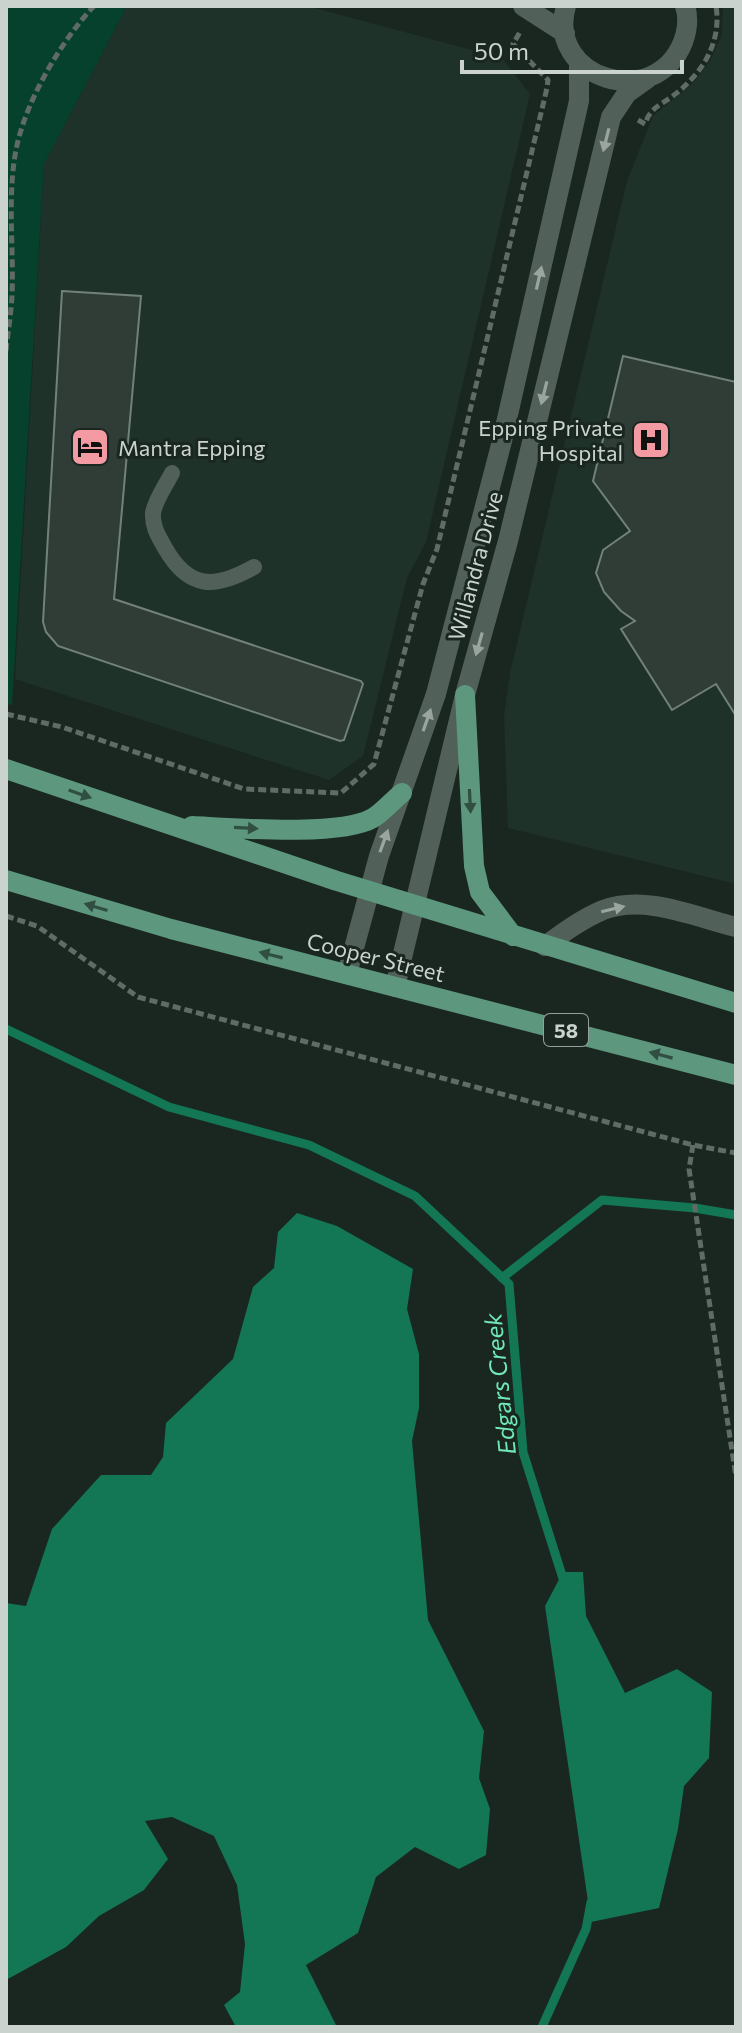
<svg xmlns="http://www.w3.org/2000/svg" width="742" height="2033" font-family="Commissioner,sans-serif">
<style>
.built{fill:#1e3229}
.green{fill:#06412e}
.water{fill:#137655}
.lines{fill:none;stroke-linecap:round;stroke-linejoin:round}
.stream{stroke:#137655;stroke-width:9}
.building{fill:#303d37;stroke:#72817a;stroke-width:2}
.path{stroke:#606b66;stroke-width:5;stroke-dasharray:8 4;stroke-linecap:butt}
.lane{stroke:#52605a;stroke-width:16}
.street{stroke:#52605a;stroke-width:20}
.primary{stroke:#5c977e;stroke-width:20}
.oneway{fill:#9ba5a0}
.oneway2{fill:#314e42}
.labels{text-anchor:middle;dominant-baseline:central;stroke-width:6;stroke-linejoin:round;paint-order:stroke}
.shield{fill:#1a2721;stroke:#969f9b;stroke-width:2}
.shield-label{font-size:20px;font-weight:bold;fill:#cbd3cf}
.poi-label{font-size:22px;fill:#cbd3cf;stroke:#1a2721;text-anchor:end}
.street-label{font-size:22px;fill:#cbd3cf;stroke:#1a2721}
.water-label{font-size:24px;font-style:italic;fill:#70e9b8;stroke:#1a2721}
</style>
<rect width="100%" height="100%" fill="#1a2721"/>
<!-- built -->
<path class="built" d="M127,6H307L502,58L530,94L426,542L407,578L363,756L329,780L15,679L44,164Z
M723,6H736V884L508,828L504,716L510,673L627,181L653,116L693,83L710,61L722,34Z"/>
<!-- green -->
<path class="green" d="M6,6H127L44,164L12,705L6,704Z"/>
<!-- water -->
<path class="water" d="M297,1213L337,1226L413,1269L407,1309L419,1354V1408L412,1441L428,1620L484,1731L479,1778L490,1809L486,1855L459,1869L415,1847L376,1877L358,1933L306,1965L337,2027H236L224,2005L240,1992L245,1944L237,1885L214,1836L172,1817L145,1821L168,1859L144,1890L99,1916L66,1947L6,1980V1603L26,1606L52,1529L101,1475H151L163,1457L166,1423L233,1359L253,1287L274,1268L278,1232Z
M563,1572H583L586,1616L625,1693L677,1669L712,1692L709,1758L684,1786L678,1829L659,1908L591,1922L545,1606Z"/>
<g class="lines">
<!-- stream -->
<path class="stream" d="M6,1029L169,1107L309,1145L415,1196L509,1284L523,1452L565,1585
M502,1278L602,1200L695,1208L736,1215
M542,2027L586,1929L591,1902"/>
</g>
<!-- building -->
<path class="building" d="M62,291L141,296L114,599L361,681L363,684L344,740L340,741L58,646L46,632L43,622Z
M623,356L736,382V716L716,684L672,710L621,629L635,621L621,611L604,592L596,573L603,550L630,531L593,481Z"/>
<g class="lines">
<!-- path -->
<path class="path" d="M638,120L645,124C650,109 658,106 670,98C701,76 722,44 716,6
M6,351C8,332 11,314 12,296C14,248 7,197 16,150C25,102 61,41 94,6
M6,714L62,727L244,789L341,793L374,764L423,584L437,549L547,88L548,80L513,44L520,32
M6,916L37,926L138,997L693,1145L736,1153
M693,1145L689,1169L736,1477"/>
<!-- lane -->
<path class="lane" d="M172,473C166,485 155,500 153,513C152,527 159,537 165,548C189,590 215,589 254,567"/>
<!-- street -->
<path class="street" d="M523,6L565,33
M566,6C545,78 655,113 683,42C687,31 689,18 685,6
M545,946C564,932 582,919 603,910C645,894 695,917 736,927
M347,974L379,856L436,694L502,441L579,101V62
M395,987L465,695L508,541L611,117L627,93L648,78"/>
<!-- primary -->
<path class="primary" d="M465,695L474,866L480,892L513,936
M6,769L337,881L736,1003
M192,826C233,828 340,837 373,818C383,812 392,801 402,793
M6,880L171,929L736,1075"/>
</g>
<!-- one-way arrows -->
<defs><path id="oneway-solid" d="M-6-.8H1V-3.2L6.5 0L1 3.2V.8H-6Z" transform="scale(2)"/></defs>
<g class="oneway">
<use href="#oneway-solid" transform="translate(606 140) rotate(104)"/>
<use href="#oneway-solid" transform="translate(539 278) rotate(-77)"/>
<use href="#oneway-solid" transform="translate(544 393) rotate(104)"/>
<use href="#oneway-solid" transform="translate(479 644) rotate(106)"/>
<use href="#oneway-solid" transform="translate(427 720) rotate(-71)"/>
<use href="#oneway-solid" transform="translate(384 841) rotate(-70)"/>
<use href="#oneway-solid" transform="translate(613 909) rotate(-13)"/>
</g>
<g class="oneway2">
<use href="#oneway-solid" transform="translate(80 794) rotate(19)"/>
<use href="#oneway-solid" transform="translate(470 801) rotate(87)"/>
<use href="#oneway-solid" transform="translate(246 828) rotate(3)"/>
<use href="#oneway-solid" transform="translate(96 907) rotate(-163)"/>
<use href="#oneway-solid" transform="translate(271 955) rotate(-166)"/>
<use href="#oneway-solid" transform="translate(661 1055) rotate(-165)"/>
</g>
<!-- icons -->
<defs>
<g id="hospital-square" transform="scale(2)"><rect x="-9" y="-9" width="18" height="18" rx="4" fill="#f49aa2" stroke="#1a2721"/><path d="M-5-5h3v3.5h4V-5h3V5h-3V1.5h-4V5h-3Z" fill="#111"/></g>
<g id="hotel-square" transform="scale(2)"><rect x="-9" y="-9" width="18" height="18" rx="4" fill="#f49aa2" stroke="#1a2721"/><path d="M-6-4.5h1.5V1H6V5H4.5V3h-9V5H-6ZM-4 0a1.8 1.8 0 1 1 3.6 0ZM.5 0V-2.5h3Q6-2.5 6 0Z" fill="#111"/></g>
</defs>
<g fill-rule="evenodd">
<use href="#hospital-square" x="651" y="440"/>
<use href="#hotel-square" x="90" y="447"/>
</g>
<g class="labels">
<!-- shield labels -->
<rect class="shield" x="544" y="1014" width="44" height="32" rx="6"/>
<g class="shield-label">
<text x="566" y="1030">58</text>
</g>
<!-- poi labels -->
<g class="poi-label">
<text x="623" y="427">Epping Private<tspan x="623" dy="25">Hospital</tspan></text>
<text x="118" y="447" text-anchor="start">Mantra Epping</text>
</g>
<!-- street labels -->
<g class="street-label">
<text transform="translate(475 566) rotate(-75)">Willandra Drive</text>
<text transform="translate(376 957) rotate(14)">Cooper Street</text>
</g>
<!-- water labels -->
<g class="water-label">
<text transform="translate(499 1384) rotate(-96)">Edgars Creek</text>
</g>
</g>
<!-- border -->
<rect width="742" height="2033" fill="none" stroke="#cbd3cf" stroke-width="16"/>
<!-- scale -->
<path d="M462 60v12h220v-12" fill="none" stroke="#cbd3cf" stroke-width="4"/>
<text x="474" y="60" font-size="24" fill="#cbd3cf" stroke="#1a2721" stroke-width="6" paint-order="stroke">50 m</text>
</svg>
